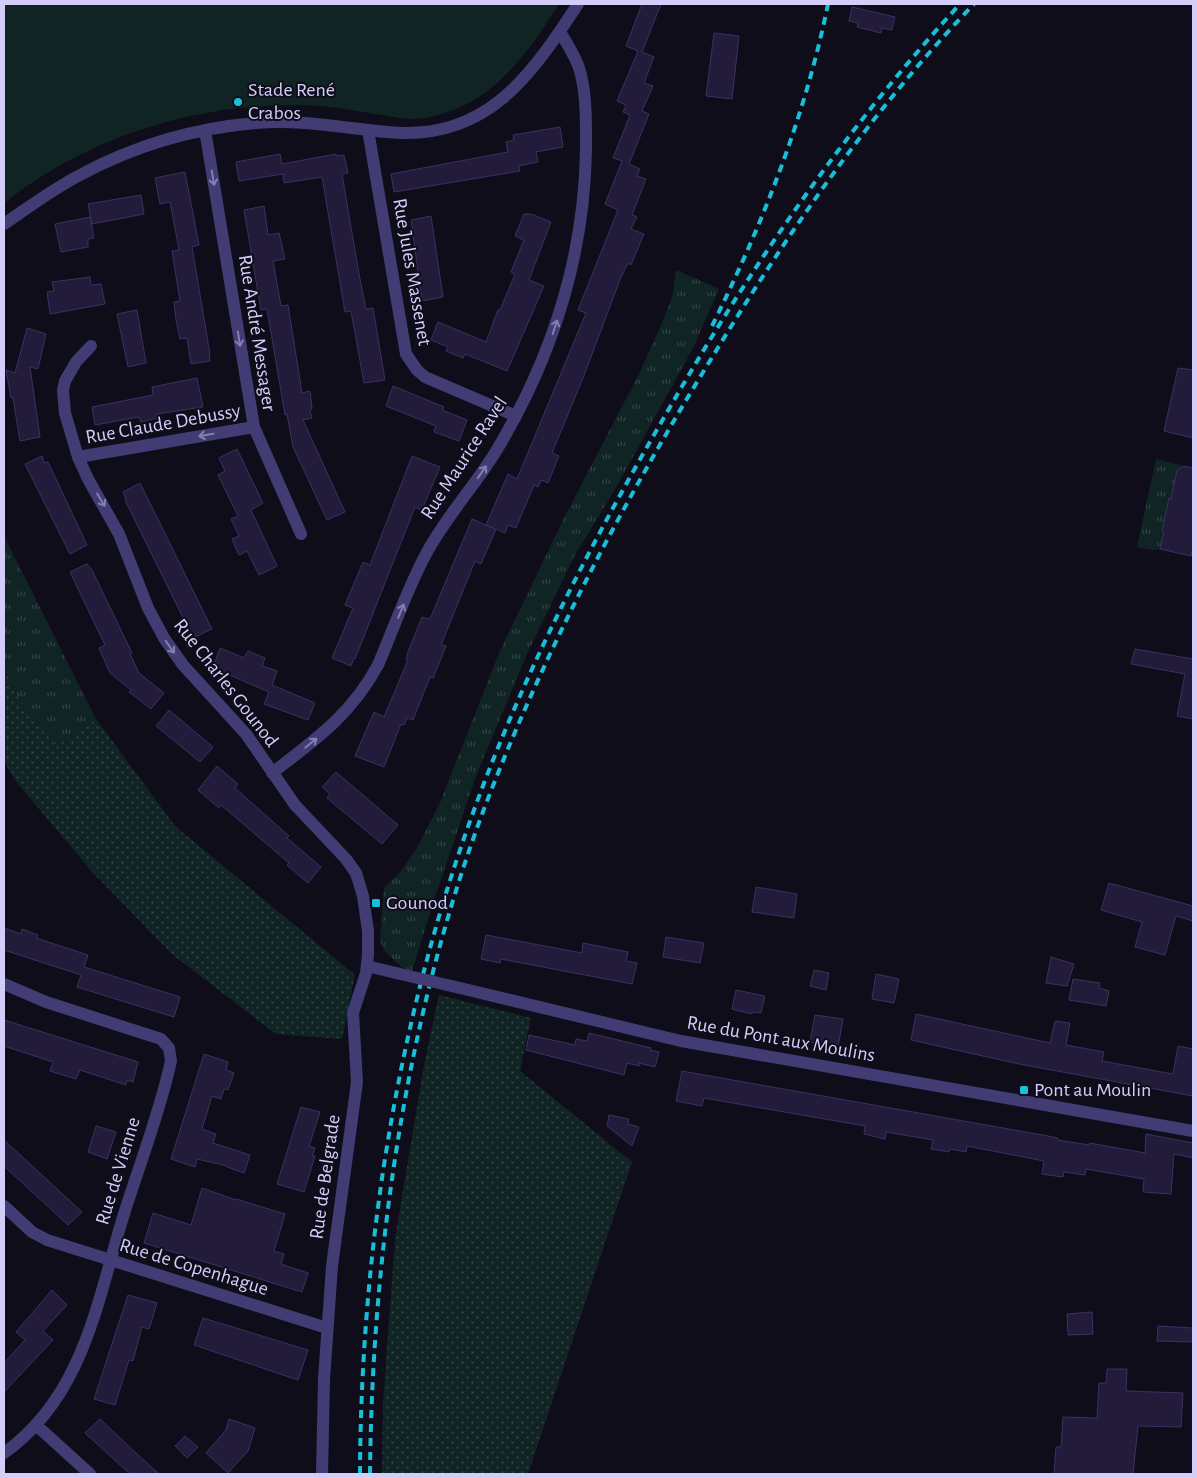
<svg xmlns="http://www.w3.org/2000/svg" width="1197" height="1478" font-family="'Alegreya Sans',sans-serif">
<style>
.grass{fill:url(#grass-tufts)}
.garden{fill:url(#garden-dots)}
.pitch{fill:#112424}
.building{fill:#221b39;stroke:#3c3063}
.lines{fill:none;stroke-linecap:round;stroke-linejoin:round}
.minor{stroke:#413d74;stroke-width:12}
.rail{stroke:#19bfd8;stroke-width:4;stroke-dasharray:8 6;stroke-linecap:butt}
.minor-bridge{stroke:#413d74;stroke-width:12}
.oneway{stroke:#837eb0}
.poi-dot{fill:#19bfd8;stroke:#100d1b;stroke-width:2}
.labels{text-anchor:middle;dominant-baseline:central;stroke-width:4;stroke-linejoin:round;paint-order:stroke}
.poi-label{font-size:20px;fill:#d3cdf9;stroke:#100d1b;text-anchor:start}
.street-label{font-size:20px;fill:#d3cdf9;stroke:#100d1b}
</style>
<defs>
<pattern id="grass-tufts" width="24" height="20" patternUnits="userSpaceOnUse" patternTransform="scale(1.25)"><rect width="24" height="20" fill="#112424"/><path d="M3 7l-1-3M5 7V3M7 7l1-3M15 17l-1-3M17 17v-4M19 17l1-3" fill="none" stroke="#334345"/></pattern>
<pattern id="garden-dots" width="8" height="8" patternUnits="userSpaceOnUse" patternTransform="scale(1.25)"><rect width="8" height="8" fill="#112424"/><path d="M2 2h.1M6 6h.1" fill="none" stroke="#334345" stroke-width="1.8" stroke-linecap="round"/></pattern>
</defs>
<rect width="100%" height="100%" fill="#100d1b"/>
<!-- grass -->
<path class="grass" d="M676,270L719,289L693,348L617,486L574,557L527,654L476,776L435,897L412,971L404,969L397,963L384,950L380,941L384,888L402,870L418,846L440,803L499,653L565,516L639,374L661,325L672,298Z
M1156,459L1184,466L1177,470L1171,499H1169L1162,531L1164,532L1160,549L1154,550L1137,547Z
M4,536L96,719L56,746L18,697L4,668Z"/>
<!-- garden -->
<path class="garden" d="M4,668L18,697L56,746L96,719L175,826L355,975L342,1039L276,1034L173,955L94,874L18,784L4,762Z
M439,995L531,1018L520,1071L632,1162L528,1474H382L383,1403L395,1239L424,1065Z"/>
<!-- pitch -->
<path class="pitch" d="M4,4H559C531,48 495,101 441,114C432,117 421,119 411,119C404,119 396,117 389,116C367,113 344,108 322,106C209,99 92,133 4,203Z"/>
<!-- building -->
<path class="building" d="M642,4H661L642,52L654,57L644,83L653,86L642,111L649,114L629,164L640,169L637,176L646,179L632,215L637,217L631,229L644,234L631,265L628,263L621,277L583,378L552,453L559,456L548,483L541,480L538,487L534,485L516,528L508,525L505,533L496,529L481,564L475,561L441,645L446,646L433,678L430,677L413,720L407,718L404,725L401,724L384,767L355,756L374,712L384,717L408,660L406,659L408,652L422,617L430,619L472,519L495,529L486,525L508,474L517,479L586,313L578,310L618,210L605,204L622,161L613,158L630,115L623,112L626,105L617,101L638,51L626,46Z
M852,7L895,17L892,30L882,28L881,33L857,27L858,23L849,21Z
M714,33L739,36L732,99L706,96Z
M560,127L563,147L536,152L538,162L519,166L520,171L394,192L391,174L508,152L506,142L514,140L513,135Z
M280,154L282,164L336,154L337,156L344,155L348,173L342,174L359,274L366,309L373,308L385,380L364,383L351,311L345,312L322,177L284,183L283,174L239,181L236,162Z
M185,172L199,245L192,247L210,354H209L210,361L191,364L187,338L180,339L176,320L174,302L180,301L172,251L179,250L170,202L160,204L155,178Z
M141,195L144,214L92,224L88,204Z
M264,206L268,235L279,233L285,259L273,261L281,306L288,305L302,393L310,391L312,408L310,410L312,418L303,420L345,512L327,520L293,447L287,414L285,415L267,309L261,310L244,210Z
M524,214H531L551,222L529,280L544,286L507,371L465,354L463,358L446,351L448,347L431,340L438,322L486,342L498,310H500L515,274L511,272L524,240L515,236Z
M431,216L443,297L422,301L411,220Z
M90,217L94,238L88,239V247L61,252L55,224Z
M90,277L91,285L101,284L105,304L50,314L47,292L54,291L52,282Z
M137,310L146,363L128,367L117,314Z
M27,328L46,334L38,369L30,367L40,437L20,441L13,398H11L6,370L15,373Z
M1178,368L1193,370V438L1164,431Z
M197,378L203,407L157,414V418L141,422L139,417L95,425L92,407L153,395L152,387Z
M393,386L444,407L442,410L467,420L459,441L434,432L436,426L386,406Z
M237,449L263,503L251,510L277,566L259,575L247,551L239,555L232,539L239,536L231,519L238,516L218,475L225,471L219,458Z
M42,456L44,463L48,462L87,545L70,554L25,464Z
M412,456L440,467L422,510L415,507L355,659L354,658L351,666L332,658L353,608L345,605L363,562L370,565Z
M1184,466L1193,468V548L1191,556L1160,549L1164,532L1162,531L1169,498L1171,499L1177,470Z
M140,483L212,629L193,638L125,500L126,499L123,492Z
M87,564L92,570L132,653L130,654L139,673L164,693L151,709L129,692L131,690L110,673L99,648L105,645L70,572Z
M220,648L244,658L248,651L265,658L262,666L277,671L272,685L315,703L308,720L264,704L269,692L213,668Z
M1135,649L1193,659V719L1177,716L1185,674L1131,664Z
M169,710L213,747L200,762L156,726Z
M217,766L238,784L235,788L289,836L287,838L321,867L308,883L287,865L289,863L221,805L219,808L198,790Z
M336,772L398,825L382,844L327,798L330,794L322,787Z
M1109,883L1193,906V921L1176,916L1165,955L1135,947L1142,922L1101,910Z
M756,887L797,894L794,918L752,912Z
M4,928L21,934L22,929L38,935L36,938L88,955L84,967L180,997L174,1017L77,987L81,975L4,950Z
M486,935L582,953L583,943L628,952L626,961L637,963L632,984L501,959L500,963L481,959Z
M666,937L704,943L700,963L663,957Z
M1051,957L1074,964L1067,986L1046,983Z
M814,970L829,973L826,990L810,986Z
M876,974L899,979L894,1003L872,999Z
M1073,979L1100,983L1099,988L1109,991L1106,1006L1069,1000Z
M736,990L765,996L761,1013L752,1012V1014L732,1009Z
M916,1014L1050,1043L1055,1021L1070,1023L1066,1045L1104,1052L1102,1061L1173,1074L1178,1046L1193,1049V1096L1019,1064L911,1040Z
M815,1015L843,1019L838,1047L810,1042Z
M4,1020L138,1062L133,1082L127,1080L126,1085L80,1070L76,1079L50,1071L53,1062L4,1046Z
M589,1033L651,1048L650,1050L659,1052L655,1067L639,1063V1066L627,1063L624,1075L526,1050L529,1035L575,1045L576,1039L587,1041Z
M204,1054L228,1062L226,1070L234,1073L228,1090L224,1089L221,1099L212,1096L202,1129L216,1134L213,1143L250,1155L244,1173L227,1167V1166L197,1159L195,1167L171,1159Z
M682,1071L1048,1136L1058,1138V1140L1089,1145L1090,1143L1145,1153L1146,1134L1193,1143V1158L1174,1154L1171,1194L1143,1192L1144,1179L1086,1169L1085,1175L1064,1172L1063,1177L1042,1174L1044,1161L967,1146L966,1152L950,1149L949,1152L931,1149L933,1140L886,1132L885,1139L864,1134L865,1126L704,1098L702,1106L676,1101Z
M301,1107L320,1112L309,1146L315,1148L312,1156H315L304,1192L277,1184Z
M609,1115L629,1119L628,1124L639,1127L632,1146L607,1126Z
M96,1126L116,1132L107,1159L88,1152Z
M4,1140L82,1212L68,1225L4,1166Z
M202,1188L236,1200V1199L285,1214L274,1251L284,1254L281,1264L308,1273L302,1292L144,1243L153,1213L191,1225Z
M52,1290L67,1305L43,1331L53,1340L4,1392V1363L25,1340L16,1332Z
M128,1295L157,1303L149,1329L142,1327L133,1361L129,1360L115,1405L94,1399Z
M1092,1312L1093,1334L1068,1335L1067,1314Z
M203,1318L308,1350L298,1380L194,1345Z
M1158,1326L1193,1328V1342L1157,1341Z
M1107,1369H1127L1126,1391L1183,1393L1181,1427L1138,1426L1133,1474H1054L1056,1447H1061L1063,1417L1097,1418L1099,1383H1106Z
M100,1419L137,1454L159,1474H130L85,1433Z
M229,1419L255,1428L248,1451L228,1473L206,1453L226,1430Z
M185,1436L198,1447L187,1458L175,1446Z"/>
<g class="lines">
<!-- minor -->
<path class="minor" d="M205,130L254,427L301,534
M368,130L406,354L417,370L425,377L516,416
M4,224C29,207 53,189 80,175C134,146 195,128 256,123C301,119 344,128 387,132C486,142 530,77 578,4
M91,346L76,362L65,381L63,390L65,413L78,457L88,479L119,534L148,608L164,638L183,665L246,734L295,805L346,859L356,873L363,896L368,931V955L366,973L353,1013L357,1082L332,1266L324,1379L322,1474
M78,457L254,427
M272,773C316,739 351,715 378,665C394,628 407,589 426,554C446,516 476,485 498,448C552,357 584,257 586,151C586,125 587,89 578,65C573,53 567,43 560,32
M367,966L396,973
M4,984L46,1002L161,1039L169,1048L171,1061C160,1112 140,1163 124,1214C97,1301 84,1396 4,1453
M460,988L681,1041L1193,1131
M4,1206L32,1232L47,1240L327,1328
M36,1425L90,1474"/>
<!-- rail -->
<path class="rail" d="M712,326C763,223 805,117 828,4
M360,1474C361,1250 397,1021 474,810C523,675 590,545 662,421C747,272 844,130 960,4
M370,1474C372,1253 406,1017 484,809C543,654 621,506 708,364C785,237 870,112 974,4"/>
<!-- minor-bridge -->
<path class="minor-bridge" d="M396,973L460,988"/>
</g>
<!-- one-way arrows -->
<defs><path id="oneway-shaft" d="M-6 0H5M1.5-3L5.5 0L1.5 3" fill="none" stroke-width="1.6" stroke-linecap="round" stroke-linejoin="round" transform="scale(1.25)"/></defs>
<g class="oneway">
<use href="#oneway-shaft" transform="translate(213 178) rotate(81)"/>
<use href="#oneway-shaft" transform="translate(555 327) rotate(-72)"/>
<use href="#oneway-shaft" transform="translate(239 339) rotate(81)"/>
<use href="#oneway-shaft" transform="translate(206 435) rotate(171)"/>
<use href="#oneway-shaft" transform="translate(482 472) rotate(-55)"/>
<use href="#oneway-shaft" transform="translate(101 500) rotate(59)"/>
<use href="#oneway-shaft" transform="translate(401 611) rotate(-68)"/>
<use href="#oneway-shaft" transform="translate(170 647) rotate(55)"/>
<use href="#oneway-shaft" transform="translate(311 743) rotate(-39)"/>
</g>
<!-- markers -->
<g class="poi-dot">
<circle cx="238" cy="102" r="5"/>
<rect x="371" y="898" width="10" height="10" rx="2.5"/>
<rect x="1019" y="1085" width="10" height="10" rx="2.5"/>
</g>
<g class="labels">
<!-- poi labels -->
<g class="poi-label">
<text x="248" y="90">Stade René<tspan x="248" dy="23">Crabos</tspan></text>
<text x="386" y="903">Gounod</text>
<text x="1034" y="1090">Pont au Moulin</text>
</g>
<!-- street labels -->
<g class="street-label">
<text transform="translate(412 272) rotate(80)">Rue Jules Massenet</text>
<text transform="translate(257 333) rotate(81)">Rue André Messager</text>
<text transform="translate(163 424) rotate(-10)">Rue Claude Debussy</text>
<text transform="translate(464 458) rotate(-57)">Rue Maurice Ravel</text>
<text transform="translate(226 683) rotate(52)">Rue Charles Gounod</text>
<text transform="translate(781 1039) rotate(10)">Rue du Pont aux Moulins</text>
<text transform="translate(118 1171) rotate(-73)">Rue de Vienne</text>
<text transform="translate(325 1177) rotate(-82)">Rue de Belgrade</text>
<text transform="translate(194 1267) rotate(17)">Rue de Copenhague</text>
</g>
</g>
<!-- border -->
<rect width="1197" height="1478" fill="none" stroke="#d3cdf9" stroke-width="10"/>
</svg>
